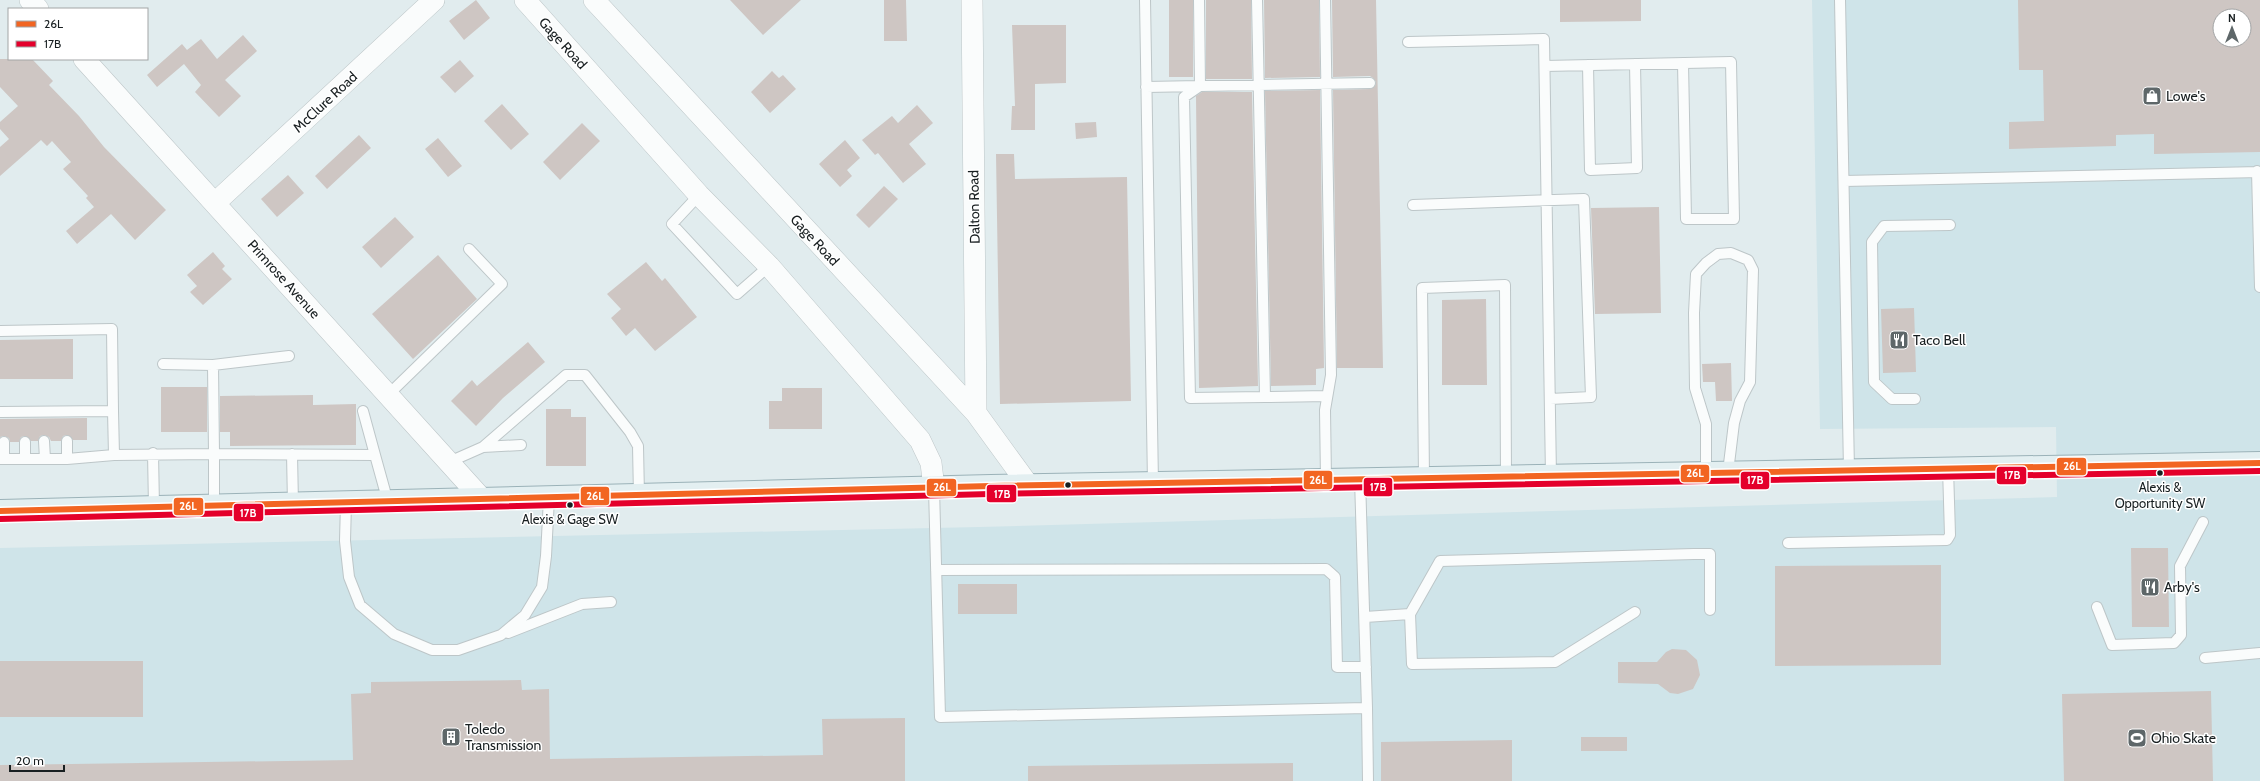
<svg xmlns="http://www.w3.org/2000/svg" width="2260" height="781" font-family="Cabin,sans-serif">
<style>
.built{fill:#cfe4e9;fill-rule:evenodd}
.building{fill:#cec6c3;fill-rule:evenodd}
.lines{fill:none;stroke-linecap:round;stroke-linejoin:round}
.service-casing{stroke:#bdc6c8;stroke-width:12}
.minor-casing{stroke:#bdc6c8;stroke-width:22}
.primary-casing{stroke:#9bb2b8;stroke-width:24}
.service{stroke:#fafcfc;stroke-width:10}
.minor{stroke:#fafcfc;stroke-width:21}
.primary{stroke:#e3eff1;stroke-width:22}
.bus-1-casing{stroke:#fff;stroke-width:9}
.bus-2-casing{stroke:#fff;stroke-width:9}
.bus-1{stroke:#f26522;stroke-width:6}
.bus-2{stroke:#e4002b;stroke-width:6}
.bus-dot{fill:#181f21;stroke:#fff;stroke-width:1.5}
.labels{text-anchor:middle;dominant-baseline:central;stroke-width:3;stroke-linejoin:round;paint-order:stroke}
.bus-label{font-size:13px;fill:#181f21;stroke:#fff}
.street-label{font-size:14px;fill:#181f21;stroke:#fff}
.poi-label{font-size:14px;fill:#181f21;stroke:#fff;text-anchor:start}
.line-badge{stroke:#fff;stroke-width:1.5}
.badge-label{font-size:11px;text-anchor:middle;font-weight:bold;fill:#fff}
</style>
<rect width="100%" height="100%" fill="#e1ecee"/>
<!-- built -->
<path class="built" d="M1812,0H2260V781H0V548L979,527L2057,497L2056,427L1820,429ZM2220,16H2244V40H2220Z"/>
<!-- building -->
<path class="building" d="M476,0L490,18L464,40L449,21Z
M730,0H801L763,35Z
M884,0H906L907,41H884Z
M1169,0H1193V77H1169Z
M1206,0H1251L1252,79H1206Z
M1264,0H1319L1320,77L1265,78Z
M1332,0H1376L1383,368H1337L1333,90L1370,89L1375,86L1376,82L1373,78L1370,76L1333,77Z
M1560,0H1641V21L1560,22Z
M2018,0H2260V152L2154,154V134L2116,135V146L2009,149V122L2044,121L2043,70H2019ZM2220,16H2244V40H2220Z
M1012,25H1066V83L1035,84V130H1011L1012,106H1015Z
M243,35L257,51L225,80L241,96L219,117L195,92L201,85L184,64L157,87L147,75L182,44L187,50L201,39L217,59Z
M0,59H32L53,81L49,85L79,116L104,147L166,210L135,240L111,214L77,244L66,231L94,207L86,198L88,196L63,169L71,162L52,141L47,146L41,140L0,176V147L9,139L0,129V122L18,106L0,87Z
M460,60L474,76L455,93L440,77Z
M772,71L779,78L783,75L796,89L770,113L751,92Z
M1320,90L1324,368L1316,369V385L1271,386L1265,91Z
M1202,92H1252L1258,386L1199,388L1196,96Z
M502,104L529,134L511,150L484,121Z
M917,105L933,123L909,144L926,164L903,183L878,153L875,155L862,140L892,116L898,123Z
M1096,122L1097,137L1076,139L1075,123Z
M582,123L600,141L560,180L543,162Z
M359,135L371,148L327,189L315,176Z
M438,138L462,166L448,177L425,149Z
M845,140L860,158L847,170L852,176L840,187L819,164Z
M996,154H1014L1015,179L1127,177L1131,401L1000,404Z
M288,175L304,193L277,217L261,199Z
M884,186L898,199L869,228L856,215Z
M1659,207L1661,313L1595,314L1591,208Z
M395,217L414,237L381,268L362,247Z
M213,252L225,266L222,269L232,279L203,305L190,292L197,286L187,275Z
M438,255L477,299L413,359L372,314Z
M646,262L662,281L665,278L697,317L655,351L635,328L626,336L611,318L621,309L607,294Z
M1486,299L1487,385H1442V300Z
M1914,308L1916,372L1883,373L1881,309Z
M73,339V379H0V340Z
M528,342L545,362L503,398L476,426L451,401L472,380L477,386Z
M1731,363L1732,401H1716L1715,382H1703L1702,364Z
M161,387H207V432H161Z
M782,388H822V429H769V401H782Z
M313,395V405L356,404V445L230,446V432H220V396Z
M546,409H571V417H586V466H546Z
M87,418V440H73L67,435L63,436L61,441H51L49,437L44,435L40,436L38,441H31L25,436L21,437L19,442H10L9,438L4,436L0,437V419Z
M2131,548H2168L2169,627H2132Z
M1941,565V665L1775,666V566Z
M958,584H1017V614H958Z
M1672,649L1686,650L1697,660L1700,675L1693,689L1678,694L1670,693L1658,684L1618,683V662H1657L1666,652Z
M0,661H143V717H0Z
M521,680L522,690L549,689L550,759L823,755L822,719L905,718V781H0V765L353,760L351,694L371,693V682Z
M2211,691L2213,781H2064L2062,694Z
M1581,737H1627V751H1581Z
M1512,740V781H1381V742Z
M1293,763V781H1028V766Z"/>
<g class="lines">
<!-- service casing -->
<g class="service-casing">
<path id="service" d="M1145,0L1153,483
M1199,0L1200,86L1370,83
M1325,0L1331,375L1325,410L1326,480
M1840,0L1849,470
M1408,42L1544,39L1551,476
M1588,65L1590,170L1637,168L1635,64
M1545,66L1731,62L1734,219H1686L1683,63
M1200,86L1184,97L1190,398L1265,397L1257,0
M1146,87L1200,86
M2257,171L2260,287
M1844,181L2260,172
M699,195L672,224L737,294L769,266
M1413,205L1584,199L1591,397L1550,399
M0,331L112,329L113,411L0,412
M213,365L289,356
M388,395L502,284L469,249
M1265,397L1327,396
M1915,399H1892L1874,382L1872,242L1884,226L1950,225
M363,411L375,455
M44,441L45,459
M67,441V459
M4,442V459
M25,442V459
M483,447L521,445
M153,453L154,507
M292,454L293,504
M114,455L214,454L213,365L163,364
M0,459H67L114,455L113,411
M449,462L483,447L566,375H585L630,432L638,446L639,496
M1706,473V424L1695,388L1694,313L1696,274L1706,263L1718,254L1731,253L1748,260L1753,270L1750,382L1740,401L1734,423L1728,472
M1424,478L1422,288L1505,285L1506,476
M934,488L940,717L1367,708L1360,479
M346,503L345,541L349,577L360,605L394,634L432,650H458L501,635L525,615L542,587L546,556L549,498
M214,506V454L375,455L388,502
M1788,543L1947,540L1950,535L1948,468
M936,570L1326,569L1335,577L1337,667H1366
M2097,607L2112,645L2174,643L2181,635L2180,566L2203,522
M1410,614L1412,664L1555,662L1635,612
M1365,617L1410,614L1440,561L1694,554H1710V610
M508,633L582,604L611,602
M2205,658L2260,653
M1367,708L1368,781"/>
</g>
<!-- minor casing -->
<g class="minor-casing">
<path id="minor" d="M30,0L38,9
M525,0L699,195L769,266L920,440L931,463L934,488
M594,0L976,413L1029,486
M972,0L976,413
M84,59L483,500
M215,203L434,0"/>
</g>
<!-- primary casing -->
<g class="primary-casing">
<path id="primary" d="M0,511L991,486L2260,463"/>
</g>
<!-- service -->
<use href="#service" class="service"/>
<!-- minor -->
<use href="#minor" class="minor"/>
<!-- primary -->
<use href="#primary" class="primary"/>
<!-- bus-1 casing -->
<g class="bus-1-casing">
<path id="bus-1" d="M0,511L991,486L2260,463"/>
</g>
<!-- bus-2 casing -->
<g class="bus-2-casing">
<path id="bus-2" d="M0,519L991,494L2260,471"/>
</g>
<!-- bus-1 -->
<use href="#bus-1" class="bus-1"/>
<!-- bus-2 -->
<use href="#bus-2" class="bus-2"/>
</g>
<!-- icons -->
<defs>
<g id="shop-square" transform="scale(1)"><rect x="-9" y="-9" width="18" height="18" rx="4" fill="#5e6769" stroke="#fff"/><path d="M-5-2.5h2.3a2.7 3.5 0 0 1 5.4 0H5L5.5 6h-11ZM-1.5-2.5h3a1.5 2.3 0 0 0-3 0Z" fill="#fff"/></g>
<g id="restaurant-square" transform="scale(1)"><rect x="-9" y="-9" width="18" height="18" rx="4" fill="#5e6769" stroke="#fff"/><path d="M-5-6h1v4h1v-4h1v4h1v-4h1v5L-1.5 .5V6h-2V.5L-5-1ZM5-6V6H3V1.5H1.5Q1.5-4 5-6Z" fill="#fff"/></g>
<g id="building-square" transform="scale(1)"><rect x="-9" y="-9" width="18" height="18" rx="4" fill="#5e6769" stroke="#fff"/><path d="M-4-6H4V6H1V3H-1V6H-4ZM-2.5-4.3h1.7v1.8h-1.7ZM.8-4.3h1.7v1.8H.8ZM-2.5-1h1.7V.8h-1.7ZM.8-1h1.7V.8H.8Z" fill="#fff"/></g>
<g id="stadium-square" transform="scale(1)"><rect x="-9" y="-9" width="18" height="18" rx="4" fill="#5e6769" stroke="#fff"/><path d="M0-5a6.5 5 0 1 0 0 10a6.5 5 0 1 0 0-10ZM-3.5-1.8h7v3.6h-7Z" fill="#fff"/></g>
</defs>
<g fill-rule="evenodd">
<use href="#shop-square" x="2152" y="96"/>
<use href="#restaurant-square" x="1899" y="340"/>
<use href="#restaurant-square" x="2150" y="587"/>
<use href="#building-square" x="451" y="737"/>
<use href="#stadium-square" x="2137" y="738"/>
</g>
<!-- markers -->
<g class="bus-dot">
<circle cx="2160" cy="473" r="3.5"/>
<circle cx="1068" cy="485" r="3.5"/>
<circle cx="570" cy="505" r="3.5"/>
</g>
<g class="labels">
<!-- bus labels -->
<g class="bus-label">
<text x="2160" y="487">Alexis &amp;<tspan x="2160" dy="16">Opportunity SW</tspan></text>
<text x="570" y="519">Alexis &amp; Gage SW</text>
</g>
<!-- street labels -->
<g class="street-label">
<text transform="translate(563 43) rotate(48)">Gage Road</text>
<text transform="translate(325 102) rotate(-43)">McClure Road</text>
<text transform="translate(974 207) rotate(-91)">Dalton Road</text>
<text transform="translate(815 240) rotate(47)">Gage Road</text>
<text transform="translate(284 279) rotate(48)">Primrose Avenue</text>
</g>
<!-- poi labels -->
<g class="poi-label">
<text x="2166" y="96">Lowe's</text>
<text x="1913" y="340">Taco Bell</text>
<text x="2164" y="587">Arby's</text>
<text x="465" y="729">Toledo<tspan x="465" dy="16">Transmission</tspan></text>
<text x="2151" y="738">Ohio Skate</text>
</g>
</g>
<g class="line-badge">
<rect x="2056" y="457" width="31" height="19" rx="4" fill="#f26522"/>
<rect x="1680" y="464" width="30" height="19" rx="4" fill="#f26522"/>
<rect x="1996" y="466" width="31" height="19" rx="4" fill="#e4002b"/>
<rect x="1303" y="470" width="30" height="20" rx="4" fill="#f26522"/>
<rect x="1740" y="471" width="30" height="19" rx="4" fill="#e4002b"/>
<rect x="1363" y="477" width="30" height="20" rx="4" fill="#e4002b"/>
<rect x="926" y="478" width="31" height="19" rx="4" fill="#f26522"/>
<rect x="986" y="484" width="31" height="19" rx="4" fill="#e4002b"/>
<rect x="580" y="486" width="30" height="20" rx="4" fill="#f26522"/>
<rect x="173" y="497" width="31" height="19" rx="4" fill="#f26522"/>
<rect x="233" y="503" width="31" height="19" rx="4" fill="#e4002b"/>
</g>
<g class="badge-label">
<text x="2072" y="470">26L</text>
<text x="1695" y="477">26L</text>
<text x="2012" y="479">17B</text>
<text x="1318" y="484">26L</text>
<text x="1755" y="484">17B</text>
<text x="1378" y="491">17B</text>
<text x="942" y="491">26L</text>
<text x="1002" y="498">17B</text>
<text x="595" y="500">26L</text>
<text x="188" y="510">26L</text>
<text x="248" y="517">17B</text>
</g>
<!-- legend -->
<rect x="8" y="8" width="140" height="52" fill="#ffffff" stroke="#a3a5a6"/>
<rect x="16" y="21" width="20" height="6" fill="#f26522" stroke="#a3a5a6"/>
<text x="44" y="28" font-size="12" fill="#181f21">26L</text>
<rect x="16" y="41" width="20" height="6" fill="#e4002b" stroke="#a3a5a6"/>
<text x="44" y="48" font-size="12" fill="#181f21">17B</text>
<!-- north arrow -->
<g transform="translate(2232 28)"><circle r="19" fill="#ffffff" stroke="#a3a5a6"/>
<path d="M0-3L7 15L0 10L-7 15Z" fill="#5e6769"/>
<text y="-6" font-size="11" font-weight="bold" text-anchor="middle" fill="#181f21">N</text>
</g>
<!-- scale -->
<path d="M10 765v6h54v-6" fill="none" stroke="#181f21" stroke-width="2"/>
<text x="16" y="765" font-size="12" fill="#181f21" stroke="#ffffff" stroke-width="3" paint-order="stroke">20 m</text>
</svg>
